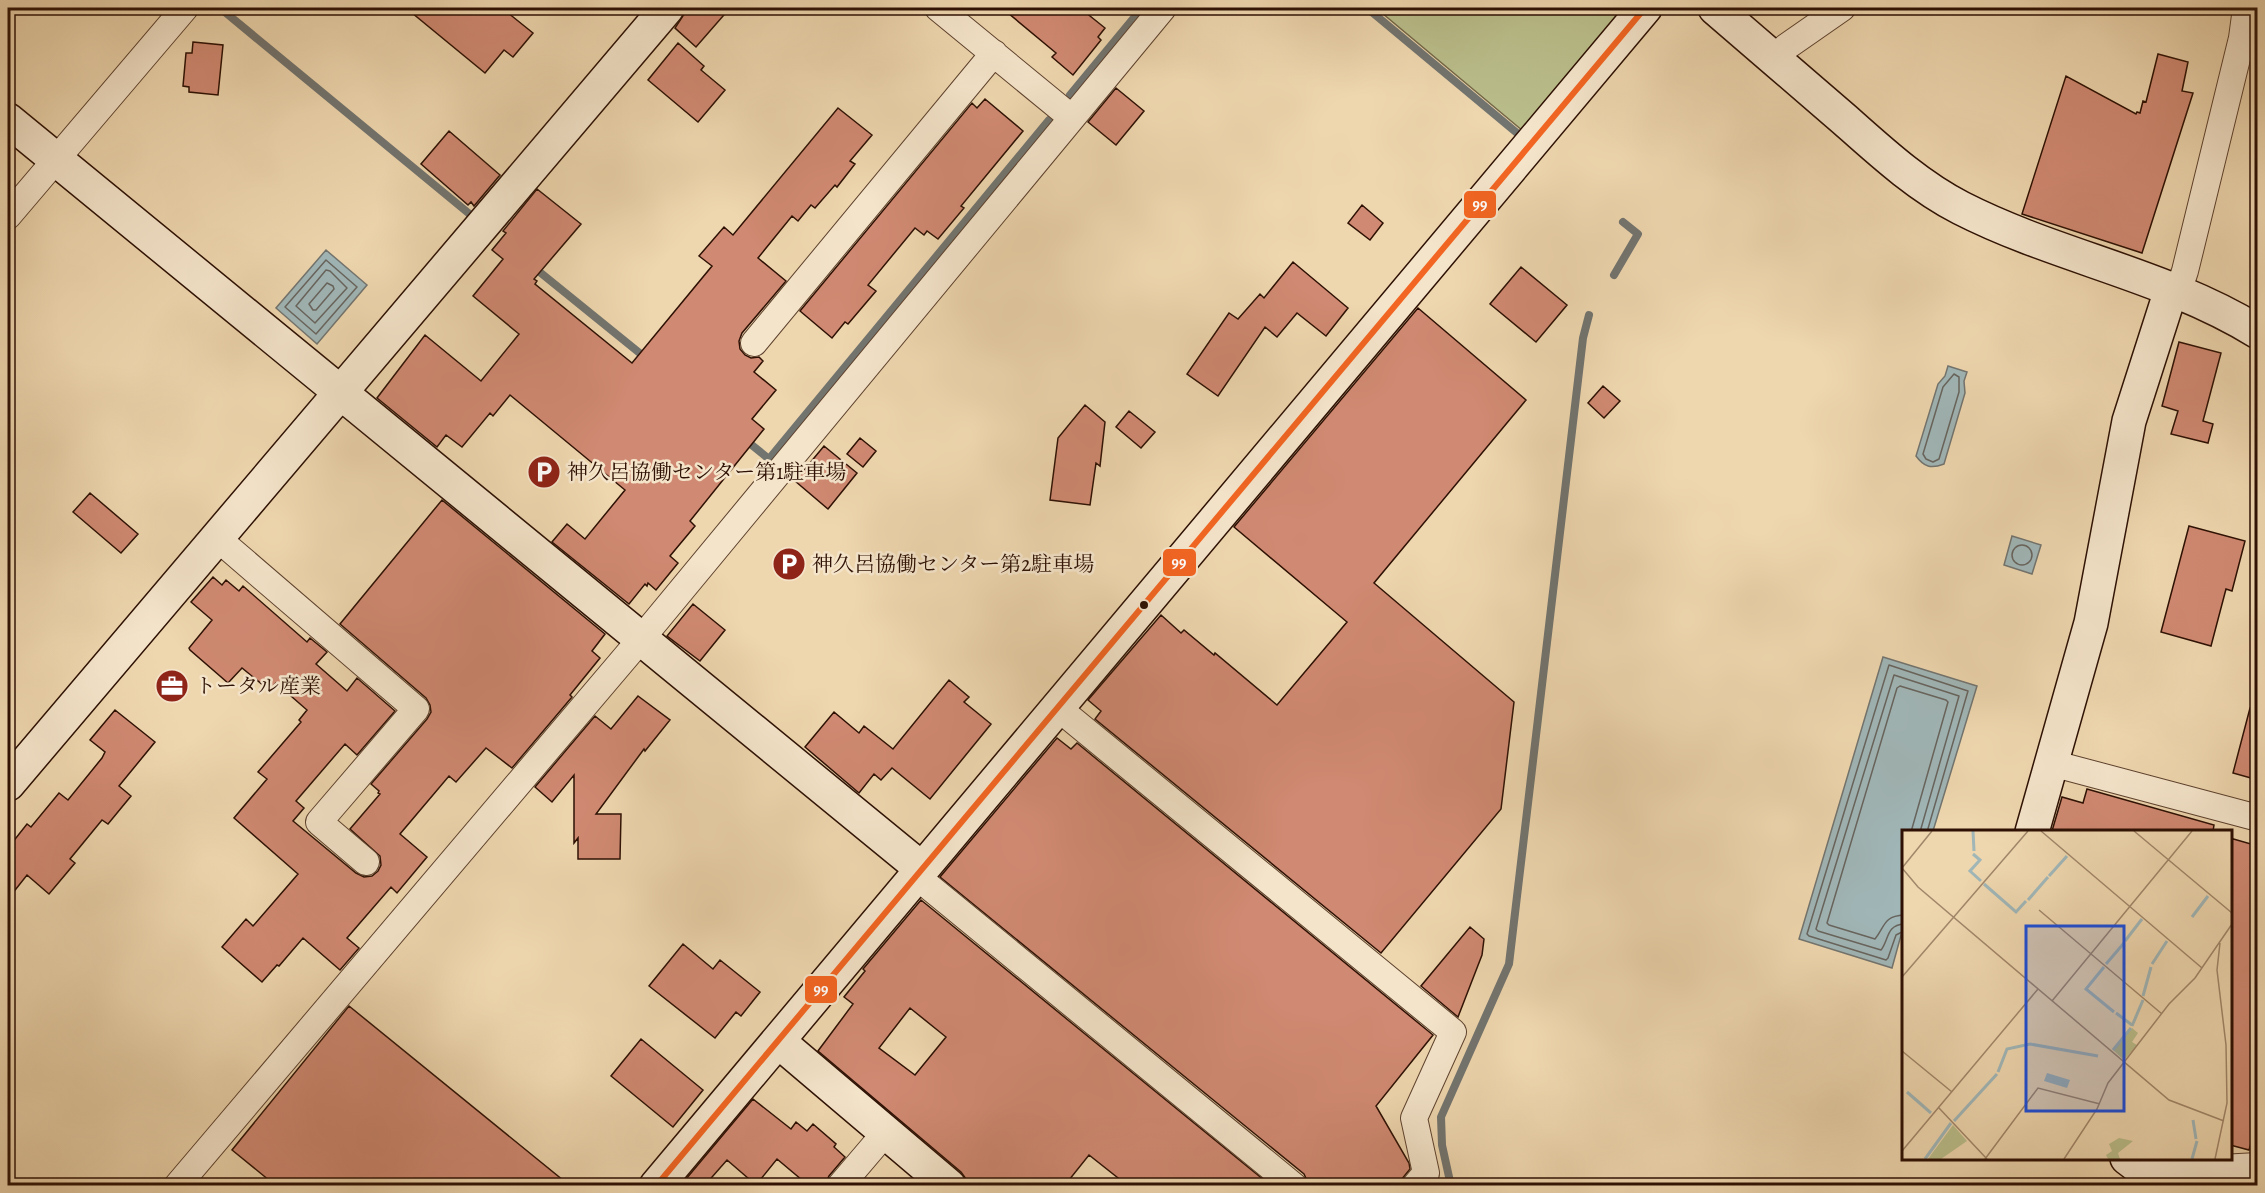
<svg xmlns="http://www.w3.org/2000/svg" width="2265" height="1193" font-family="Alegreya,'Noto Serif JP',serif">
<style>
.green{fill:#b9bd8a;stroke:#746747;stroke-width:1.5}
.water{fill:#a0b6b7;stroke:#72746f;stroke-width:1.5}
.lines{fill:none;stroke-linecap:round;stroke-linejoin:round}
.shore{stroke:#67645e;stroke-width:1.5}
.stream{stroke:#72746f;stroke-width:8}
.building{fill:#d08972;stroke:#2e1104;stroke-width:1.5;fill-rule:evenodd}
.street-casing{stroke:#5e422e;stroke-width:28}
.secondary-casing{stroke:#2e1104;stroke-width:36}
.street{stroke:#f4e4ca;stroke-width:26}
.secondary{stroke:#f4e4ca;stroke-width:33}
.bus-1-casing{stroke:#f4e4ca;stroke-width:10}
.bus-1{stroke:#f26522;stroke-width:6}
.bus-dot{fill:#2e1104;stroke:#f4e4ca;stroke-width:2}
.labels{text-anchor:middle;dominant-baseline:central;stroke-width:5;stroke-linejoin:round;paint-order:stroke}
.poi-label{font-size:21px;fill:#2e1104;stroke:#f4e4ca;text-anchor:start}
.inset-river{fill:none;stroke:#a0b6b7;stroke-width:3}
.inset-road{fill:none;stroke:#a1876a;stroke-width:1.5}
.view{fill:#1d4ed8;fill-opacity:0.15;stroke:#1d4ed8;stroke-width:3}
.inset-edge{fill:none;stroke:#2e1104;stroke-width:3}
.line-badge{stroke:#f4e4ca;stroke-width:2}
.badge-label{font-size:16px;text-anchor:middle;font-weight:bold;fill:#fff}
</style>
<rect width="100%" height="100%" fill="#eed6ae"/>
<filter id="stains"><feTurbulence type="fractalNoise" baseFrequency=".00333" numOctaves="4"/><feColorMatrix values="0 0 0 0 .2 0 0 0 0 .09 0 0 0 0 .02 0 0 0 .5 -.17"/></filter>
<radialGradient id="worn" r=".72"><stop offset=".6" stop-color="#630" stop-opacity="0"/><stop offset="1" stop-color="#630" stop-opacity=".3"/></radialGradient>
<!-- green -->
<path class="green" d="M1376,8H1627L1523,131Z"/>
<!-- water -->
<path class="water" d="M326,250L367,285L317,344L276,308Z
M1948,366L1967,372L1964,381L1965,393L1944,464C1931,469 1924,467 1916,456L1938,384L1945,376Z
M2012,536L2041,545L2032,574L2004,565Z
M1883,657L1977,686L1933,831L1904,832L1903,928L1892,968L1799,939Z"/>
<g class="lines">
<!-- shore -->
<path class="shore" d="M326,260L357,287L316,334L285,307Z
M326,270L330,271L347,288L315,323L296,306Z
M327,283L333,286L334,289L316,310H313L309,304Z
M1954,374L1959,377V392L1939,459L1933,462L1926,459L1923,454L1943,387Z
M2012 555a10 10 0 1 1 20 0a10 10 0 1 1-20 0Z
M1904,915C1883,916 1885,927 1875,939L1829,925L1827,923L1897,688L1900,686L1946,700L1948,702L1911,832
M1904,924C1886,925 1889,940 1881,950L1818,931L1816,929L1894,675L1959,696L1920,832
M1904,931L1896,935L1888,958L1886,960L1809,936L1807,934L1889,665L1968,691L1927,832"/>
<!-- stream -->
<path class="stream" d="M220,8L472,216
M1367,8L1517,133
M1070,95L1142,8
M531,265L647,359
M1614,275L1638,234L1623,222
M743,438L769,459L1049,120
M1451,1186L1442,1145L1441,1117L1509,964L1583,338L1589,315"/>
</g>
<!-- building -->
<path class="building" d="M406,8H502L533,33L513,57L504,50L485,73Z
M688,8H730L696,47L675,28Z
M1002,8H1080L1105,28L1098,37L1101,40L1073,75L1052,57L1056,53Z
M193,42L223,45L218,95L189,92V87L183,86L186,53H192Z
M678,43L704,66L701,70L725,90L698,122L648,80Z
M2158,54L2188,62L2182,91L2193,93L2142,253L2022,214L2066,76L2136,114L2137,112L2140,113L2143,101L2146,102Z
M1116,88L1144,111L1116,145L1088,122Z
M985,99L1023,131L961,206L964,208L938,239L927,231L924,235L915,228L868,285L876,291L848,324L845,322L832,338L800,311L972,103L977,108Z
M838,108L872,135L850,161L855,164L837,187L835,185L815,208L811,205L798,221L792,216L758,258L786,281L742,333L739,341L740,349L745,355L751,358L759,357L763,361L754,372L776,390L752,419L764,429L690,521L695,526L670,556L678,563L656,590L648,583L647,586L645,584L629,604L552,542L567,524L585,539L625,490L510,395L493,416L490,413L462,447L446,435L437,447L377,398L425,335L481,381L519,334L473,296L503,259L492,250L506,233L503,231L537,189L581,224L534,279L537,281L535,284L632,363L712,266L699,256L724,227L733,235Z
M449,131L500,175L474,206L471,202L468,205L421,164Z
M1362,205L1383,223L1370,240L1348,223Z
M1293,262L1348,308L1326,336L1297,313L1277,337L1265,327L1218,396L1187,374L1229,313L1238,319L1260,294L1264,298Z
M1521,267L1567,305L1536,342L1490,304Z
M1418,308L1526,400L1374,583L1514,702L1501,809L1381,953L1095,719L1101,711L1088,700L1161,615L1181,633L1184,630L1214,655L1215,653L1277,705L1347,622L1234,527Z
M2179,342L2221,353L2203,421L2213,424L2208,443L2171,434L2178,411L2162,406Z
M1603,386L1620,401L1604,418L1588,403Z
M1085,405L1105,422L1100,466L1096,463L1090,505L1050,500L1058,438Z
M1129,411L1155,432L1141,448L1116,427Z
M860,438L876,451L863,467L847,454Z
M824,446L857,473L828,509L795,481Z
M90,493L138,534L121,553L73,512Z
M442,500L605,634L592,651L600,658L570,695L572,697L512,768L486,748L456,782L449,776L400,834L427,857L397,893L391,887L347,938L359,948L340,970L303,938L279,966L277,965L262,982L222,947L246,919L253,926L298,874L234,818L267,779L258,772L301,722L299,720L307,710L276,683L269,690L242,668L228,683L190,650L189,648L212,620L191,602L213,577L222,585L226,580L239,591L243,586L307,642L310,638L327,652L316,664L347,691L357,678L395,711L357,755L345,744L296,801L304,808L293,821L356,873L364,877L372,876L378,871L381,865L380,856L350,829L380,794L378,793L379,791L371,784L427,719L431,712L430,705L426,698L340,624Z
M2189,526L2245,541L2232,591L2226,589L2211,646L2161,632Z
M693,604L725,630L700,661L667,636Z
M949,680L969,697L964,702L991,724L930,799L892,768L881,780L874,774L859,793L805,747L834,712L859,733L864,726L893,749Z
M638,696L670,720L645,751L644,749L596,814H621L620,859H578V838L574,843V775L552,802L535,787L595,716L611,729Z
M2250,708L2258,709V780L2233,773Z
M115,710L155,742L119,786L131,796L108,824L102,820L70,859L75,863L49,894L27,875L8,899V848L27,824L31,827L59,793L68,800L102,758L105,752L90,740Z
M1057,738L1071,749L1077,743L1433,1035L1376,1106L1409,1163L1410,1169L1397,1185H1309L1304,1174L940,877Z
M2087,789L2214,825L2213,831H2052L2062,797L2083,803Z
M2230,838L2258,846V1119L2249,1150L2230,1145Z
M921,900L1270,1185H1127L1089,1155L1065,1185H974L966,1179L961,1172L818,1051L853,1004L844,997L865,971L863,969ZM910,1008L946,1037L915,1075L879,1048Z
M1470,927L1484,939L1482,955L1458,1017L1421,986Z
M683,944L713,969L720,960L760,992L741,1016L736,1012L715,1038L649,986Z
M349,1006L569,1185H275L232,1150Z
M641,1039L703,1090L673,1127L611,1076Z
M753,1099L791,1129L796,1122L807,1131L813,1124L836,1144L834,1147L845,1157L829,1176L825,1185H808L777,1159L756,1185L727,1160L705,1185H681Z"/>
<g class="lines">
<!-- street casing -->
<g class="street-casing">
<path id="street" d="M938,8L1072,118
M1775,60L1786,47L1842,8
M8,216L185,8
M2178,292L2185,271L2242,38L2246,8
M754,343L994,53
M217,538L416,709L319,822L366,862
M1058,708L1453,1032L1414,1118L1426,1173L1415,1186
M2051,763L2258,818
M916,876L1294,1186
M2145,1172L2258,1166
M177,1186L641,639L1163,8
M840,1186L886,1132"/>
</g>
<!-- secondary casing -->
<g class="secondary-casing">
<path id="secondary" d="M1715,8C1758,45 1802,83 1845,120C1881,152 1918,186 1961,208C2057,257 2166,275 2258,332
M8,120L922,869
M8,784L667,8
M2032,832L2091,623L2129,421L2171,290
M778,1041L949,1186
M2127,1158L2164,1186
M656,1186L1645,8"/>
</g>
<!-- street -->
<use href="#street" class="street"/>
<!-- secondary -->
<use href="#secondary" class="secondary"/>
<!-- bus-1 casing -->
<g class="bus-1-casing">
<path id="bus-1" d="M656,1186L1645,8"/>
</g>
<!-- bus-1 -->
<use href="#bus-1" class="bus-1"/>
</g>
<!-- icons -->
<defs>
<g id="parking-disc" transform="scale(1.725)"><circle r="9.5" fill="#8f2418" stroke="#f4e4ca"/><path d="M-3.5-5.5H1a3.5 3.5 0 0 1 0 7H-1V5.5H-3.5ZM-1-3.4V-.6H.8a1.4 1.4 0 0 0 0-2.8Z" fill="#fff"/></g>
<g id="office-disc" transform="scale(1.725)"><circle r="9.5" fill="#8f2418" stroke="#f4e4ca"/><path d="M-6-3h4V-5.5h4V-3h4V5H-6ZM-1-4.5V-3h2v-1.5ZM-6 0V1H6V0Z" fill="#fff"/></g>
</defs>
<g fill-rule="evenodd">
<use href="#parking-disc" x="544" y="472"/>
<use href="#parking-disc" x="789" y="564"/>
<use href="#office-disc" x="172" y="686"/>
</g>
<!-- markers -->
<circle class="bus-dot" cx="1144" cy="605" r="5"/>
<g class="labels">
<!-- poi labels -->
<g class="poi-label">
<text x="567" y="472">神久呂協働センター第1駐車場</text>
<text x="812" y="564">神久呂協働センター第2駐車場</text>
<text x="195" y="686">トータル産業</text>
</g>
</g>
<!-- overview -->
<g transform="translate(1902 830)">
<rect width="330" height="330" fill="#eed6ae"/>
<path d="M230,198L236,203L230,212L235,215L222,230L211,220ZM51,295L65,311L39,329H26ZM217,308L231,311L216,323L218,329H206L204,325L210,321L207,314Z" fill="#b9bd8a"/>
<path d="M145,243L168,250L165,258L142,251Z" fill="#a0b6b7"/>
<path class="inset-river" d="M71,1L72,21M71,24L78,30L68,41L79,51M147,46L165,26M82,54L114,82L124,71M126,70L146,47M290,87L306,66M223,111L240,89M204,134L222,113M250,134L265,111M202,137L184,159L212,182M241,166L249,137M214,183L230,195M230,196L241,170M211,220L229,198M96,242L105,219L128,214L196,226M5,262L29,283M291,290L294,309M52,291L95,244M23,329L49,293M290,329L295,311"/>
<path class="inset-road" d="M139,1L300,138M232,1L330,83M0,38L16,57L267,270L322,291M0,38L30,1M137,80L260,184M0,147L126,1M150,171L290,1M0,221L50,262M37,278L85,329M0,321L136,159M83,329L136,258L198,274M162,329L195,279L206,253L267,174L293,148L330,94M313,329L325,273L324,215L315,140L318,113"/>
<path class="view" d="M124,96H222V281H124Z"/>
<rect width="330" height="330" class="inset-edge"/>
</g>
<g class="line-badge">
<rect x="1463" y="190" width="34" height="29" rx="6" fill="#f26522"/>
<rect x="1162" y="548" width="35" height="29" rx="6" fill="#f26522"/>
<rect x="804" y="975" width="34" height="29" rx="6" fill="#f26522"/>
</g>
<g class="badge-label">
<text x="1480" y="210">99</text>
<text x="1179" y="568">99</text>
<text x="821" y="995">99</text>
</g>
<!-- margin -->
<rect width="2265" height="1193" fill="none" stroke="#eed6ae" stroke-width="30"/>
<rect x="9" y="9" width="2247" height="1175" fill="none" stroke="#2e1104" stroke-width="3"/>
<rect x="15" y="15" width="2235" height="1163" fill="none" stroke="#2e1104" stroke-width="1.5"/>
<rect width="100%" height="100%" filter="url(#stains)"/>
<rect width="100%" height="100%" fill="url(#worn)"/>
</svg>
